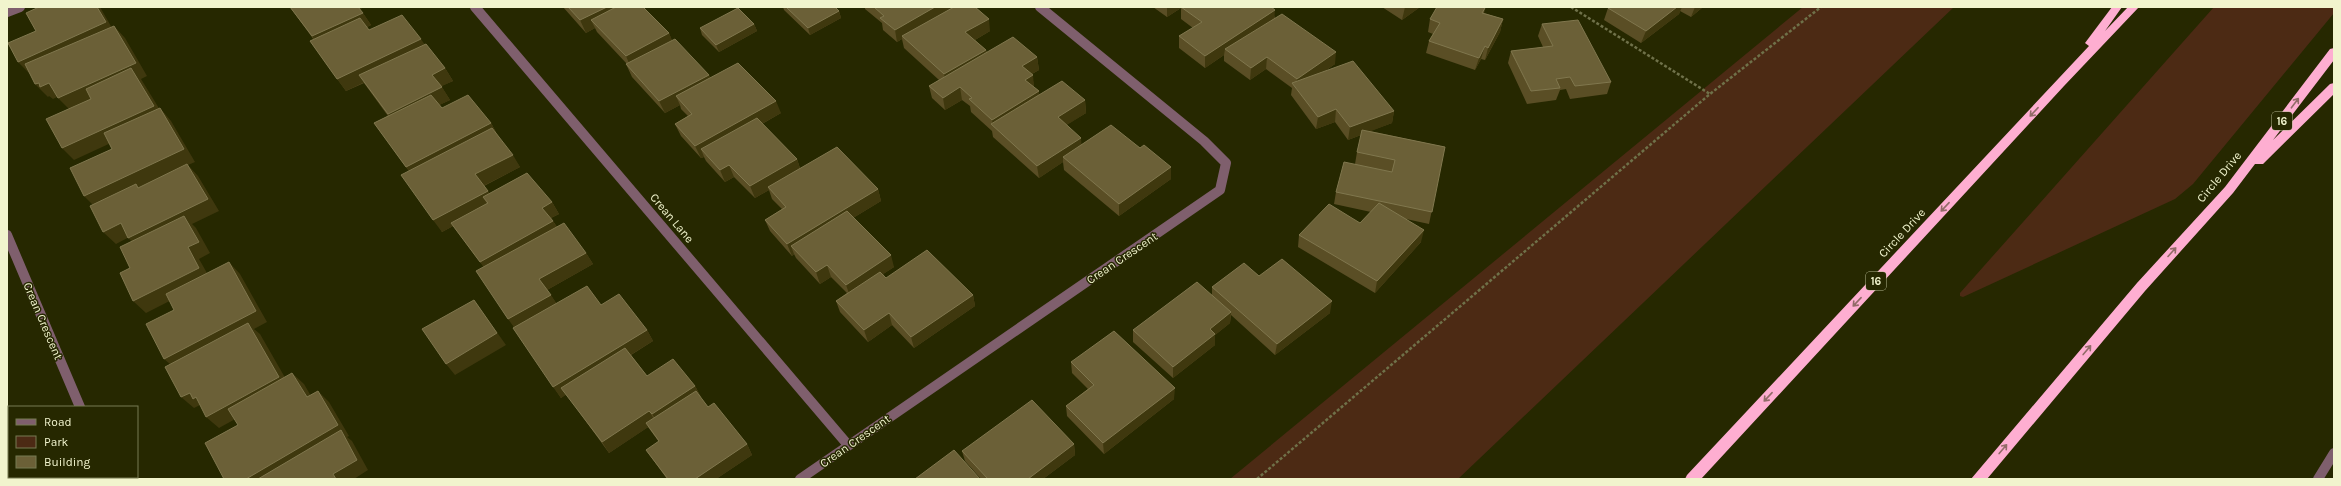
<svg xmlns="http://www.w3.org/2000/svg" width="2341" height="486" font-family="Karla,sans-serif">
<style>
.green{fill:#4c2a14}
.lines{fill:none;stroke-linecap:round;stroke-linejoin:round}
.path{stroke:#6f7149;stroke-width:2.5;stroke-dasharray:3 2;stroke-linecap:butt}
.lane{stroke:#7f5f6d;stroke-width:10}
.street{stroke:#7f5f6d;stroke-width:10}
.highway{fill:#feaed1;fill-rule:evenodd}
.wall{fill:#5a4e25}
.shaded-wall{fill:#3f380e}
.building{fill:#6b6037;stroke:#80774e}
.oneway{stroke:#926b68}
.labels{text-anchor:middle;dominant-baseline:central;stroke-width:3;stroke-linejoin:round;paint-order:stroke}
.shield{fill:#262800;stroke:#b4b790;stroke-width:1}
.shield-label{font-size:11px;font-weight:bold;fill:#f1f4cd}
.street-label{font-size:12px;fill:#f1f4cd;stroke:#262800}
</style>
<rect width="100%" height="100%" fill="#262800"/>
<!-- green -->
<path class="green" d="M1803,7H1954L1458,479H1230Z
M2214,7H2334V13L2193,184L2175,199L1963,297L1960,296V293Z"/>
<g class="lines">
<!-- path -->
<path class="path" d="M1571,7L1710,94
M1257,479L1710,94L1821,7"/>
<!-- lane -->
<path class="lane" d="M2318,479L2334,453"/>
<!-- street -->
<path class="street" d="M475,7L848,445
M7,12L20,7
M7,235L80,407
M109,477L110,479
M800,479L1220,190L1226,163L1204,141L1040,7"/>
<!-- highway -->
<path class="highway" d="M2112,7H2122L2105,31L2128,7H2139L2064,86L1701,479H1685L1687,475L2089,46L2085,43Z
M2334,48V60L2273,140L2330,84L2334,83V94L2263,164H2255L2233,193L2145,291L1987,479H1971L2137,283L2225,187L2330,49Z"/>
</g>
<!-- wall -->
<path class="wall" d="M290,7L360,9L371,25L367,27L369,30L425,44L445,68L453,81L441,86L450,100L439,105L442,108L491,123L498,136L520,167L484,186L490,194L552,202L559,214L551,218L557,227L586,253L593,264L547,290L556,303L601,305L647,330L653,341L631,355L647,376L695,386L701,397H700L708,407L747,444L752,455L716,479H667L646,450L659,442L648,427L609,453L566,394L561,398L514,327L484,267L453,226L442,232L409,171L374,123L388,116L364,83L346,91L310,41L314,40Z
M563,7H643L669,33L672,41L709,75L710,78L781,113L762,124L797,159L800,168L878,189L881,201L853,218L894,267L883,274L886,278L973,295L975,306L914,348L892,325L868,342L840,312L836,301L847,293L831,277L820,284L796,258L794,254L792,256L770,231L765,220L782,209L772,199L769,190L755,198L734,177L725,182L706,161L704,157L701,158L681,136L675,124L688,116L681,109L680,105L665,113L632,77L626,64H627L597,32L595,28L586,33Z
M783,7H835L839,11L841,18L810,35L784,10Z
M865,7H953V8L990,31L975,40L986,50L987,52L1037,57L1039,70L1032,74L1034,87L1039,91V95L1085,100L1086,113L1066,125L1082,145L1140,148L1171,167V179L1119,216L1064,170L1063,162L1039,178L993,137L992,131L971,112L970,106L962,100L945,110L932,98L929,86L939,80L904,48L902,39L897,42L883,30L882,23L865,9Z
M1153,7H1271L1275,18L1335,64L1325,71L1394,111L1392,123L1370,131L1445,147L1429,224L1406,219L1421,242L1375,293L1298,247L1299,235L1360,223L1371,212L1334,204L1336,192L1355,164L1357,152L1361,135L1348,140L1335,122L1316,129L1291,95L1292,88L1266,69L1250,80L1224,61V55L1205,68L1179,48V36L1193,28L1181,19V8L1167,17Z
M1382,7H1420L1402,20Z
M1610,7H1703L1691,17L1680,11L1679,14L1641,43L1604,20L1608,8Z
M1485,8L1484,13L1503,19L1500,32L1485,60L1481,59L1475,70L1426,53L1429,41L1433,34L1428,32L1430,19Z
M754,24L757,31L719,52L702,35L700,28Z
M1542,24L1611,82L1607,94L1570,99L1566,89L1560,90L1556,100L1527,104L1508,63L1511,51L1543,47L1538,36Z
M1259,276L1330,313L1275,355L1231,315L1230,323L1215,335V345L1173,378L1133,342V330L1212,295V287Z
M1071,362L1174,399L1104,454L1067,416L1066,406L1088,389L1072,373Z
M1074,444L1075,455L1043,479H981L965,461L962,451Z"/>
<!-- shaded-wall -->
<path class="shaded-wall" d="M97,7H100L116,35L31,75L18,62Z
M357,7H364L359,10Z
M607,7H638L591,20L595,28L586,33L580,20Z
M935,7H953V11L902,36V39L897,42L895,30Z
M1167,7H1181V8L1167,17Z
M1405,7H1420L1402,20Z
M1677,7H1682L1679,14L1641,43L1646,31Z
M1695,7H1703L1691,17Z
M1275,10L1274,23L1225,49L1224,55L1205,68V56Z
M839,11L841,18L810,35L808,28Z
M363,13L371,25L320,49L312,36Z
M989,19L990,31L968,44L965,32Z
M1503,19L1500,32L1485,60L1488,48Z
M754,24L757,31L719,52L716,45Z
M114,26L125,38L147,76L141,79L165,118L74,160L62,148L70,110L58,98Z
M669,33L674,45L631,68L626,56Z
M421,39L429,51L346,91L337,79Z
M1485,46L1481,59L1475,70L1479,58Z
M986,50L988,62L946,86L944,74Z
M1336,52L1335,64L1298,90L1296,89L1297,79Z
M1037,57L1039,70L1024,78L1022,66Z
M1267,57L1266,69L1250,80L1251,68Z
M445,68L453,81L440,87L432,75Z
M709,75L714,87L676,96L680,105L665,113L659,101Z
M1033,75L1034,87L1025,80Z
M39,83H49L61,95L53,99L49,96L48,97L35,84Z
M442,87L450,100L396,126L388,114Z
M960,87L962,100L945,110L943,98Z
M1039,91L1040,104L993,126L992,120Z
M1085,100L1086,113L1059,130L1058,117Z
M776,101L781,113L706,155L701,149L704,157L701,158L695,146Z
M160,108L171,121L195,162L188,165L198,176L219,211L192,224L196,228L210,253L199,259L211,280L146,313L133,301L141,250L128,238L140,187L96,208L84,196Z
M1336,109L1335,122L1316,129L1318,117Z
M1394,111L1392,123L1348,140L1350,127Z
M491,123L498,136L415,179L406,167Z
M1081,138L1082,150L1063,157V162L1039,178L1037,166Z
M513,155L520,167L483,186L475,174Z
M797,159L801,172L768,187L769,190L755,198L750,186Z
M729,165L734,177L725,182L720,170Z
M1171,167V179L1119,216V204Z
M878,189L881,201L797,252L791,246L794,254L792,256L787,244Z
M488,191L496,203H488L483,197L489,207L442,232L433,220Z
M552,202L559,214L549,219L542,208Z
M553,221L560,232L488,273L480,262Z
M121,223L133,235L116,244L103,232Z
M1424,230L1421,242L1375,293L1377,281Z
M586,253L593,264L547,290L539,279Z
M891,255L894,267L850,296L846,285Z
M229,262L240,274L267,322L254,329L260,334L291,388L219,428L206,417L279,377L177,370L164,359Z
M827,265L831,277L820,284L816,272Z
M551,295L558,306L516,330L508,319Z
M973,295L975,306L914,348L911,337Z
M474,300L506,345L455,375L446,364Z
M1332,301L1330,313L1275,355L1277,344Z
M1231,312L1230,323L1215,335V345L1173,378V367L1210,329Z
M889,313L892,325L868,342L864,330Z
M647,330L653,341L561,398L553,387Z
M292,373L304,384L318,408L307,397Z
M695,386L701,397L659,425L652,414Z
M1175,388L1174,399L1104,454L1103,443Z
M318,391L329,402L349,436L347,437L352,441L368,470L354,479H246Z
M190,393L196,397L205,410L200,405L194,408L181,397Z
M649,411L656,422L609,453L602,442Z
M747,444L752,455L716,479H695Z
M1074,444L1075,455L1043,479H1028Z"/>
<!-- building -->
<path class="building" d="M39,7H97L106,22L18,62L8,43L36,31L26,13Z
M290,7H358L363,13L312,36Z
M568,7H607L580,20Z
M616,7H643L669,33L626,56L591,20Z
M786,7H835L839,11L808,28Z
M874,7H935L895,30L880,18L884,16Z
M954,7H975L989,19L965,32L986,50L944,74L902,36Z
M1181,7H1271L1275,10L1205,56L1179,36L1202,22Z
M1437,7H1482L1485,8L1482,13L1503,19L1488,48L1485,46L1479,58L1429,41L1440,23L1430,19Z
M1610,7H1677L1646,31L1608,8Z
M738,8L754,24L716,45L700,28Z
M1282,14L1336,52L1297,79L1267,57L1251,68L1225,49Z
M402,15L421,39L337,79L310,41L360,18L369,30Z
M1578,20L1611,82L1575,86L1570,77L1556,79L1560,88L1531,91L1511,51L1553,46L1542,24Z
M114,26L136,63L58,98L49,83L40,87L39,83L35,84L25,64Z
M1013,37L1037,57L1022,66L1033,75L1025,80L1039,91L992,120L969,99L972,98L960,87L943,98L929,86Z
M675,39L709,75L659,101L626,64Z
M426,44L445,68L432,75L442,87L388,114L359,75Z
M1353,61L1394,111L1350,127L1336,109L1318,117L1292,83Z
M738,63L776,101L695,146L675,124L692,114L676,96Z
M131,68L154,106L62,148L46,119L91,99L86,89Z
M1062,81L1085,100L1058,117L1081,138L1037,166L991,124Z
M431,95L442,108L468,95L491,123L406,167L374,123Z
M160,108L184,149L84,196L70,168L112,149L104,133Z
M757,118L797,159L750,186L729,165L720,170L701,149Z
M1111,125L1140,148L1144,145L1171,167L1119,204L1063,157Z
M492,128L513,155L475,174L488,191L433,220L401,175Z
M1362,130L1445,147L1432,212L1336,192L1344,162L1392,172L1395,160L1357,152Z
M837,147L878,189L787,244L765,220L786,207L768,187Z
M187,164L208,199L128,238L121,223L103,232L90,206L136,184L138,188Z
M527,173L552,202L542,208L553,221L480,262L451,223L488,203L483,197Z
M1379,203L1424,230L1377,281L1299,235L1329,204L1360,223Z
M847,211L891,255L846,285L827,265L816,272L791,246Z
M184,216L199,242L188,247L199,268L133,301L120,273L130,268L120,247Z
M564,223L586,253L539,279L551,295L508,319L476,271Z
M927,250L973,295L911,337L889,313L864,330L836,301L880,272L886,278Z
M1282,259L1332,301L1277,344L1212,287L1244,263L1259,276Z
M229,262L256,311L164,359L146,324L174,310L166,294Z
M1197,282L1231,312L1210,329L1215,334L1173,367L1133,330Z
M587,286L601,305L619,294L647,330L553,387L513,328Z
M474,300L497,333L446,364L422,329Z
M248,323L279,377L206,417L196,397L193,399L190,393L181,397L165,367Z
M1114,331L1175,388L1103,443L1066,406L1094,385L1071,362Z
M625,348L647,376L673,359L695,386L652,414L649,411L602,442L561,388Z
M292,373L307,397L318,391L338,425L246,479H224L205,443L238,425L228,409Z
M696,391L708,407L714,403L747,444L695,479H668L646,450L659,441L646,423Z
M1032,400L1074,444L1028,479H988L962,451Z
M341,430L357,460L333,474L336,479H258Z
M954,450L980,479H915Z"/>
<!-- one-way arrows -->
<defs><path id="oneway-shaft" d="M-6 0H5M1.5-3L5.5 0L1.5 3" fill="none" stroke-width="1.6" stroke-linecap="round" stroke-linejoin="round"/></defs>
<g class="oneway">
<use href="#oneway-shaft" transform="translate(2295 103) rotate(-53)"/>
<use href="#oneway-shaft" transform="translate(2034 112) rotate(133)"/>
<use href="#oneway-shaft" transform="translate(1945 207) rotate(133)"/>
<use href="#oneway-shaft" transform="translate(2172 252) rotate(-48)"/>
<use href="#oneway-shaft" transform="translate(1857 302) rotate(133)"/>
<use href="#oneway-shaft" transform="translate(2087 350) rotate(-50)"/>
<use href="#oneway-shaft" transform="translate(1768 397) rotate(133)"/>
<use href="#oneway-shaft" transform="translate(2003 449) rotate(-50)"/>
</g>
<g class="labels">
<!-- shield labels -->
<g class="shield">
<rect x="2272" y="112" width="20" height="18" rx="3"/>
<rect x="1866" y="272" width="20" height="18" rx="3"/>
</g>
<g class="shield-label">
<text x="2282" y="121">16</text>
<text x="1876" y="281">16</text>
</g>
<!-- street labels -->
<g class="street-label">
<text transform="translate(2219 177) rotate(-50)">Circle Drive</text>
<text transform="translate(672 218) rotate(50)">Crean Lane</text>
<text transform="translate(1902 233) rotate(-47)">Circle Drive</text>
<text transform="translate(1122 258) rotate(-34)">Crean Crescent</text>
<text transform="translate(43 321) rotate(67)">Crean Crescent</text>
<text transform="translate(855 441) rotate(-35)">Crean Crescent</text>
</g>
</g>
<!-- border -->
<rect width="2341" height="486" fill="none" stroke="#f1f4cd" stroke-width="16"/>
<!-- legend -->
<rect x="8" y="406" width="130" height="72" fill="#262800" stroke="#777a52"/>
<rect x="16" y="419" width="20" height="6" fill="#7f5f6d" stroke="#777a52"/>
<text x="44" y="426" font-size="12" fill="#f1f4cd">Road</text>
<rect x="16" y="436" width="20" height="12" fill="#4c2a14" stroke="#777a52"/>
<text x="44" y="446" font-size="12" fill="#f1f4cd">Park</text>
<rect x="16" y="456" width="20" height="12" fill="#6b6037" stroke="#777a52"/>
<text x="44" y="466" font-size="12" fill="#f1f4cd">Building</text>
</svg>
